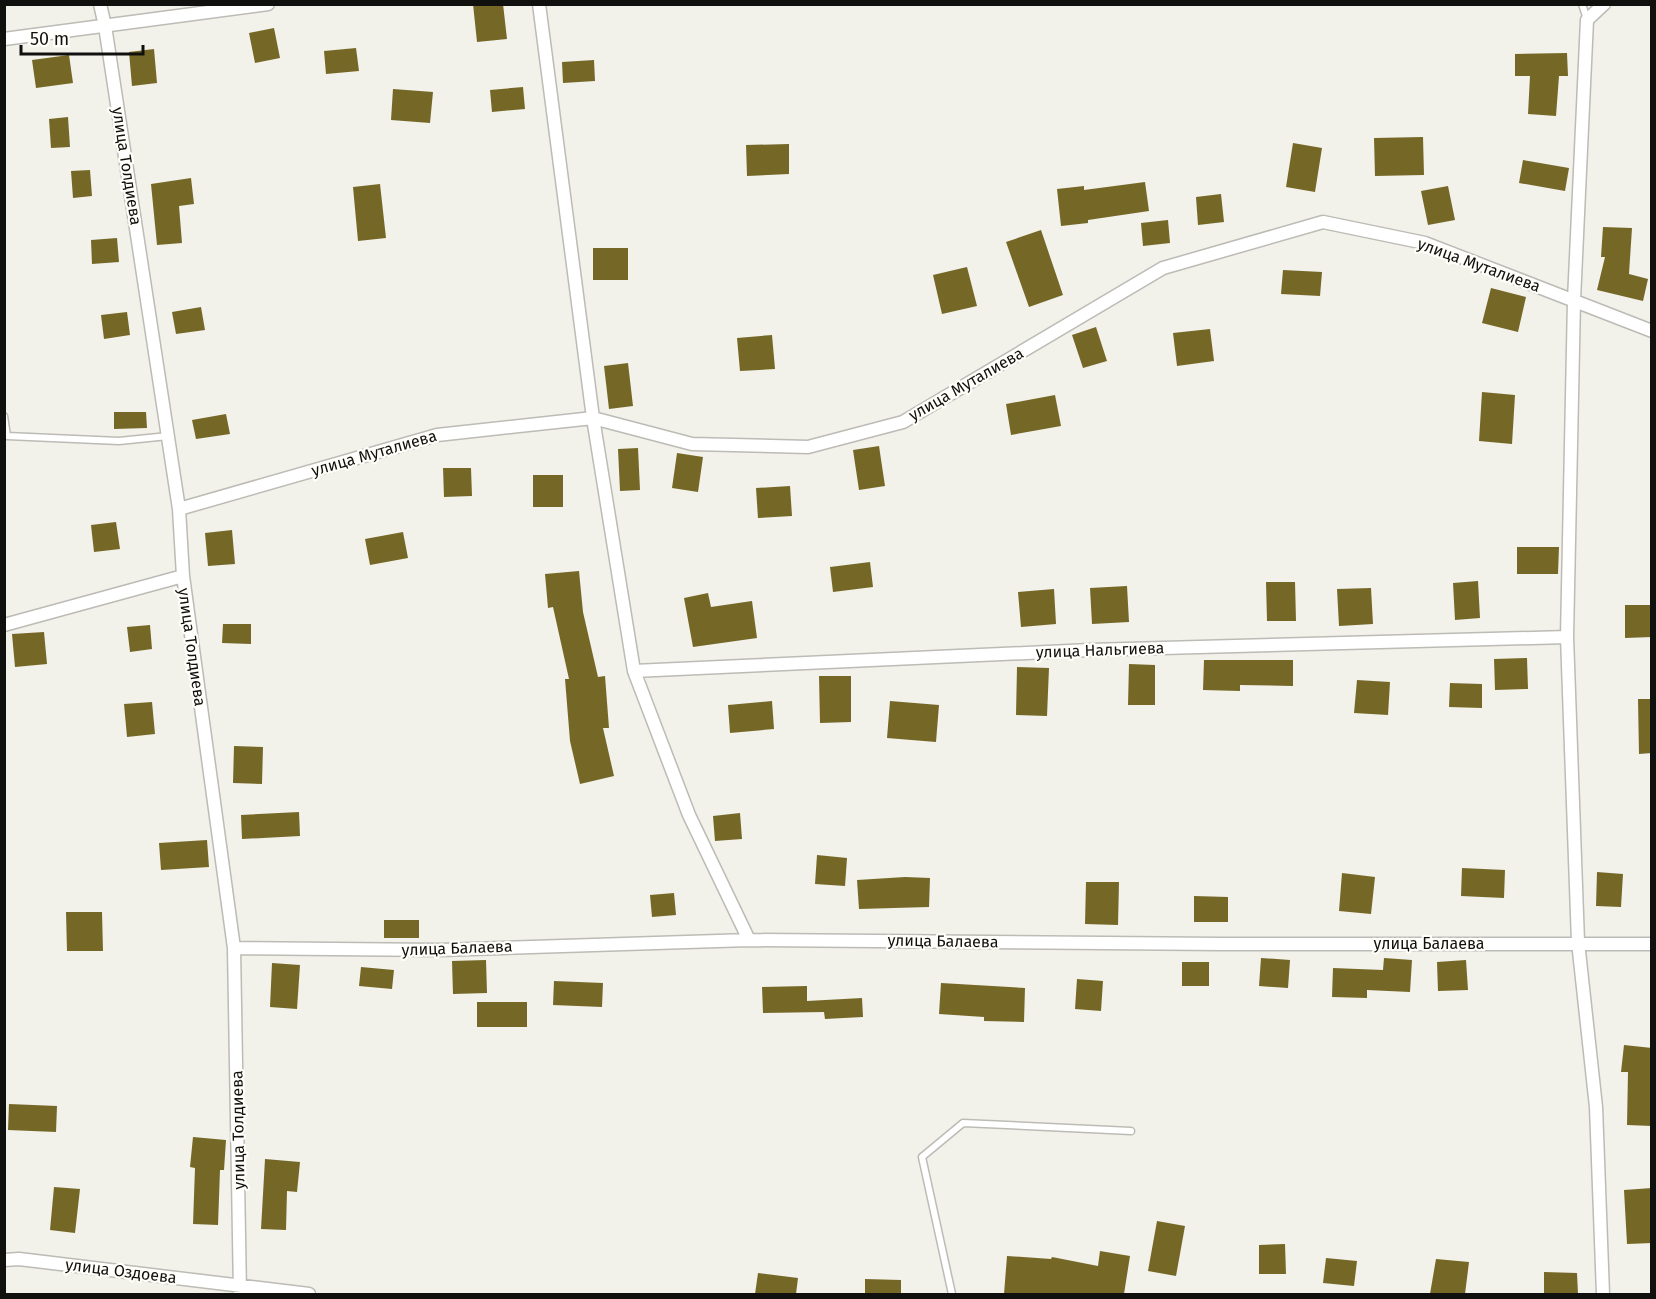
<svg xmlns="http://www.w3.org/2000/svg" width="1656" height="1299" font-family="'Fira Sans',sans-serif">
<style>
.building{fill:#756827}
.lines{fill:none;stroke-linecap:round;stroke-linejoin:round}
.service-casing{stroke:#bcbbb5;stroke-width:9}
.minor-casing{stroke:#bcbbb5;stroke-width:15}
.service{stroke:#fff;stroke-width:6}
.minor{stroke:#fff;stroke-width:12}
.labels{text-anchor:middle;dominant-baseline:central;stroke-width:4.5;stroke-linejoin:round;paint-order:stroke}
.street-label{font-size:16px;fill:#10100e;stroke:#fffef9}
</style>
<rect width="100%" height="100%" fill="#f2f1ea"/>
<!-- building -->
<path class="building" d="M473,4H503L507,39L477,42Z
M274,28L280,58L255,63L249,33Z
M356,48L359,71L326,74L324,51Z
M154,49L157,83L132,86L129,52Z
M1567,53L1568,76H1559L1556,116L1528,114L1530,76H1515V54Z
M69,55L73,83L36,88L32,60Z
M594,60L595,81L563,83L562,62Z
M523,87L525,109L492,112L490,90Z
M393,89L433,92L430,123L391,120Z
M68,117L70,147L51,148L49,119Z
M1423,137L1424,175L1375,176L1374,138Z
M1293,143L1322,148L1315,192L1286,187Z
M789,144V174L747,176L746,145Z
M1523,160L1569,168L1565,191L1519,183Z
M90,170L92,196L73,198L71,171Z
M191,178L194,204L179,206L182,243L157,245L151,184Z
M1145,182L1149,211L1088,220V223L1061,226L1057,189L1084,186V190Z
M380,184L386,238L358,241L353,187Z
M1448,186L1455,220L1428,225L1421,191Z
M1221,194L1224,222L1198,225L1196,197Z
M1168,220L1170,243L1143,246L1141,223Z
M1603,227L1632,228L1629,274L1648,279L1643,301L1597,290L1605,257H1601Z
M1041,230L1063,295L1029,307L1006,242Z
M117,238L119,262L92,264L91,240Z
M593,248H628V280H593Z
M967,267L977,306L942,314L933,275Z
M1283,270L1322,272L1320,296L1281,294Z
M1491,288L1526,297L1518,332L1482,323Z
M201,307L205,330L176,334L172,312Z
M127,312L130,335L104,339L101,315Z
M1096,327L1107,361L1083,368L1072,335Z
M1210,329L1214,361L1177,366L1173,333Z
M772,335L775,369L740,371L737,338Z
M628,363L633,406L609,409L604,366Z
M1482,392L1515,395L1512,444L1479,441Z
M1055,395L1061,426L1011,435L1006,404Z
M114,412H146L147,428L114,429Z
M226,414L230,434L196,439L192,420Z
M879,446L885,486L859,490L853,450Z
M638,448L640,490L620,491L618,449Z
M677,453L703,457L698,492L672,488Z
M443,468H471L472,496L444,497Z
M533,475H563V507H533Z
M790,486L792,516L758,518L756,488Z
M116,522L120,549L94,552L91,525Z
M232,530L235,564L208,566L205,533Z
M403,532L408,558L370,565L365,539Z
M1517,547H1559L1558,574H1517Z
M870,562L873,587L833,592L830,567Z
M579,571L583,612L598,677L605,676L609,728H603L614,776L580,784L570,741L565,679H569L553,607L548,608L545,574Z
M1478,581L1480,618L1455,620L1453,583Z
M1266,582H1295L1296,621H1267Z
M1127,586L1129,622L1092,624L1090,588Z
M1371,588L1373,624L1339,626L1337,589Z
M1054,589L1056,624L1021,627L1018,592Z
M708,593L711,607L752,601L757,638L693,647L684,598Z
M1625,605H1652V637L1625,638Z
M223,624H251V644L222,643Z
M150,625L152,649L130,652L127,627Z
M44,632L47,664L15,667L12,634Z
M1527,658L1528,689L1495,690L1494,659Z
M1204,660H1293V686L1240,685V691L1203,690Z
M1129,664L1155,665V705H1128Z
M1017,667L1049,668L1047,716L1016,715Z
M819,676H851V722L820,723Z
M1357,680L1390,682L1388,715L1354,713Z
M1450,683L1482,684V708L1449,707Z
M1638,699H1652V753L1639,754Z
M772,701L774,729L730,733L728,705Z
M890,701L939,705L936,742L887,738Z
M152,702L155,734L127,737L124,704Z
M234,746L263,747L262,784L233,783Z
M299,812L300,836L242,839L241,815Z
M740,813L742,839L715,841L713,816Z
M207,840L209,867L161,870L159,843Z
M817,855L847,858L845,886L815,884Z
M1462,868L1505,870L1504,898L1461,896Z
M1597,872L1623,874L1621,907L1596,906Z
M1342,873L1375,877L1371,914L1339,911Z
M905,877L930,878L929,907L859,909L857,880Z
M1086,882H1119L1118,925L1085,924Z
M674,893L676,915L652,917L650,895Z
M1194,896L1228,897V922H1194Z
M66,912H102L103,951H67Z
M384,920H419V938H384Z
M1261,958L1290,960L1288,988L1259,986Z
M1384,958L1412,960L1410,992L1367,990V998L1332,997L1333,968L1383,970Z
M486,960L487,993L453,994L452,961Z
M1466,960L1468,990L1438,991L1437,962Z
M1182,962H1209V986H1182Z
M272,963L300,965L297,1009L270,1007Z
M361,967L394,970L392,989L359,986Z
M1077,979L1103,981L1101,1011L1075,1009Z
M554,981L603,983L602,1007L553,1005Z
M941,983L1025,988L1024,1022L984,1021V1017L939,1014Z
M807,986V1001L862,998L863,1017L825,1019L824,1012L763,1013L762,987Z
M477,1002H527V1027H477Z
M1624,1045L1652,1048V1126L1627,1125L1628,1072H1621Z
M9,1104L57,1106L56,1132L8,1130Z
M193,1137L226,1140L224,1170H220L218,1225L193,1224L195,1168L190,1167Z
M265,1159L300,1162L297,1192L287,1191L286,1230L261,1229Z
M54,1187L80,1189L75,1233L50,1230Z
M1652,1188V1243L1627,1244L1624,1190Z
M1157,1221L1185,1226L1176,1276L1148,1271Z
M1285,1244L1286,1274H1259V1245Z
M1100,1251L1130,1256L1124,1294H1004L1007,1256L1051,1259L1052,1257L1098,1266Z
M1326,1258L1357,1261L1354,1286L1323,1283Z
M1436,1259L1469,1262L1465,1294H1430Z
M1544,1272L1577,1273L1578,1294H1544Z
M758,1273L798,1278L796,1294H755Z
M865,1279L901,1280V1294H865Z"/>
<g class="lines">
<!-- service casing -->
<g class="service-casing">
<path id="service" d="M1582,4L1587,19
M4,416L7,436L119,441L168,436
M952,1294L922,1157L963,1123L1131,1131"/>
</g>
<!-- minor casing -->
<g class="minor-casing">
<path id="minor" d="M100,4L105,26L179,509L183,576L234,948L240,1294
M539,4L593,418L634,671L689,815L749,940
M4,39L268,4
M179,509L437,435L593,418L692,444L808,447L903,422L1163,268L1323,222L1425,243L1652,331
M4,625L183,576
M634,671L1090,650L1567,637
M234,948L440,950L749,940L1221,944H1652
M4,1260L19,1259L309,1294
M1603,1294L1596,1107L1578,942L1567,637L1574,300L1587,20L1604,4"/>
</g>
<!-- service -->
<use href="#service" class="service"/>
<!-- minor -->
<use href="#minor" class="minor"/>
</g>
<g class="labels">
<!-- street labels -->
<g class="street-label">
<text transform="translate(127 166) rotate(81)">улица Толдиева</text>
<text transform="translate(1479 265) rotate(20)">улица Муталиева</text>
<text transform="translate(966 384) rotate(-30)">улица Муталиева</text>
<text transform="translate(374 453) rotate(-16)">улица Муталиева</text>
<text transform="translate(192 647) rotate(82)">улица Толдиева</text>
<text transform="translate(1100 650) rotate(-2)">улица Нальгиева</text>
<text transform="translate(943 941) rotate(1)">улица Балаева</text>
<text x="1429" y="943">улица Балаева</text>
<text transform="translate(457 948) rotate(-2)">улица Балаева</text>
<text transform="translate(238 1130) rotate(-91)">улица Толдиева</text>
<text transform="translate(121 1271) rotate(7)">улица Оздоева</text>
</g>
</g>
<!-- border -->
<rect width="1656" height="1299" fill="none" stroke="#10100e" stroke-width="12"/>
<!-- scale -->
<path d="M21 45v9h122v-9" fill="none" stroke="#10100e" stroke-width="3"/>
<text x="30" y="45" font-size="18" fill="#10100e" stroke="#fffef9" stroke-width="4.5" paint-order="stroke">50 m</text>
</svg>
